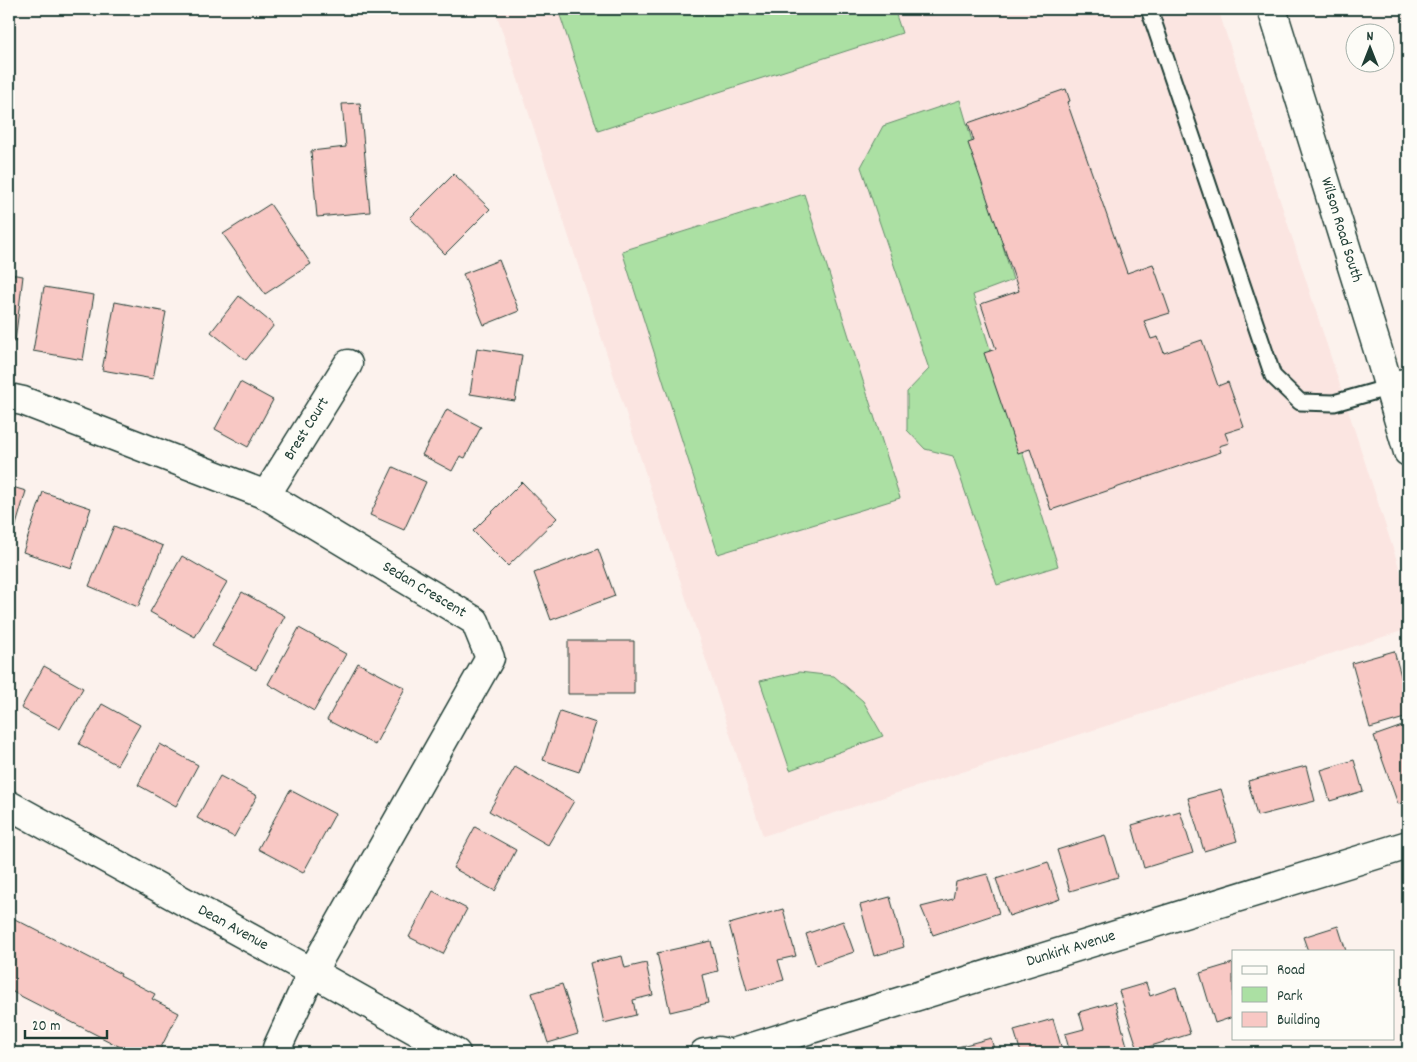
<svg xmlns="http://www.w3.org/2000/svg" width="1417" height="1062" font-family="Dekko,sans-serif">
<style>
.built{fill:#fbe5e1}
.green{fill:#abe0a3;stroke:#658e6c}
.building{fill:#f8c8c4;stroke:#1f3d34}
.lines{fill:none;stroke-linecap:round;stroke-linejoin:round}
.service-casing{stroke:#1f3d34;stroke-width:19}
.minor-casing{stroke:#1f3d34;stroke-width:31}
.secondary-casing{stroke:#1f3d34;stroke-width:31}
.service{stroke:#fdfcf7;stroke-width:15}
.minor{stroke:#fdfcf7;stroke-width:28}
.secondary{stroke:#fdfcf7;stroke-width:28}
.labels{text-anchor:middle;dominant-baseline:central;stroke-width:4;stroke-linejoin:round;paint-order:stroke}
.street-label{font-size:16px;fill:#1f3d34;stroke:#fdfcf7}
</style>
<rect width="100%" height="100%" fill="#fcf2ed"/>
<filter id="ink" filterUnits="userSpaceOnUse"><feTurbulence type="fractalNoise" baseFrequency=".02" numOctaves="2"/><feDisplacementMap in="SourceGraphic" scale="10" xChannelSelector="R" yChannelSelector="G"/><feConvolveMatrix kernelMatrix="1 2 1 2 8 2 1 2 1" color-interpolation-filters="sRGB"/></filter>
<g filter="url(#ink)">
<!-- built -->
<path class="built" d="M495,9H1218L1408,595V629L763,836Z"/>
<!-- green -->
<path class="green" d="M558,9H894L902,33L598,131Z
M960,100L1013,280L973,295L1058,566L997,585L953,456L925,449L907,430V392L929,369L861,167L883,126Z
M804,194L900,498L718,554L622,251Z
M799,672L834,676L863,701L883,736L790,770L760,681Z"/>
<!-- building -->
<path class="building" d="M1066,89L1070,101L1067,102L1127,273L1153,264L1170,313L1144,321L1151,339L1158,337L1164,353L1202,340L1218,386L1228,382L1244,427L1225,433L1229,443L1219,446L1221,452L1051,510L1030,449L1018,453L984,353L996,349L981,304L1019,291L968,143L974,141L968,123Z
M360,103L370,212L317,217L311,151L346,147L342,104Z
M454,174L490,209L445,254L410,218Z
M270,204L311,264L265,294L223,234Z
M499,260L519,311L484,325L463,274Z
M9,274L23,276L15,342L9,341Z
M44,287L94,295L83,360L33,351Z
M239,296L274,325L246,360L211,332Z
M115,302L166,312L153,379L102,370Z
M477,348L522,355L515,401L470,394Z
M240,382L273,400L248,447L215,429Z
M447,409L481,427L465,458L460,456L452,471L422,455Z
M393,467L426,482L404,530L370,515Z
M522,482L557,518L508,566L473,531Z
M9,486L26,491L9,549Z
M43,492L91,508L71,568L23,552Z
M114,526L163,546L138,607L89,586Z
M598,549L615,596L551,620L534,573Z
M182,556L227,582L195,637L150,612Z
M242,592L285,616L256,670L212,646Z
M299,628L346,654L314,711L268,684Z
M568,641H634V694H568Z
M1394,651L1408,701V717L1370,728L1352,663Z
M358,663L405,688L375,745L327,720Z
M44,666L83,688L60,729L21,708Z
M102,704L140,725L117,765L79,744Z
M560,711L596,723L579,772L543,760Z
M1408,724V801L1398,804L1374,736Z
M160,744L198,765L176,806L138,785Z
M1354,760L1363,791L1330,801L1321,770Z
M1306,766L1315,801L1257,816L1248,781Z
M515,767L574,801L548,845L489,811Z
M220,776L257,796L234,837L197,818Z
M1221,789L1237,841L1204,851L1188,798Z
M290,790L335,814L303,873L258,849Z
M1180,811L1193,853L1144,868L1132,825Z
M475,827L516,850L495,891L453,868Z
M1105,835L1118,877L1070,891L1057,850Z
M1048,862L1060,899L1009,916L996,879Z
M987,874L999,913L933,935L921,907L953,899L956,882Z
M433,891L467,909L443,954L409,937Z
M890,897L904,947L874,956L860,905Z
M783,909L796,956L778,960L784,980L747,990L729,924Z
M9,916L121,974L120,976L155,994L152,999L179,1013L158,1053H132L9,990Z
M843,921L854,952L816,965L806,934Z
M1338,926L1346,951H1308L1303,937Z
M711,941L718,971L702,975L708,1003L670,1012L657,953Z
M622,956L625,968L646,963L653,995L633,1000L636,1015L604,1023L590,963Z
M1233,963V1017L1215,1023L1200,973Z
M1146,983L1150,996L1176,987L1190,1034L1138,1050L1119,991Z
M562,984L578,1034L548,1043L532,993Z
M1115,1002L1129,1053H1070L1065,1034L1084,1029L1079,1012Z
M1053,1019L1063,1053H1021L1014,1030Z
M991,1038L995,1053H956L954,1048Z"/>
<g class="lines">
<!-- service casing -->
<g class="service-casing">
<path id="service" d="M1149,9L1273,376L1300,402L1334,403L1390,387"/>
</g>
<!-- minor casing -->
<g class="minor-casing">
<path id="minor" d="M1390,387L1408,382
M9,398L23,401L266,495L475,621L490,658L312,972L277,1048V1053
M266,495L348,364
M9,805L312,972L456,1053
M704,1053L718,1051L728,1053
M733,1053L1408,845"/>
</g>
<!-- secondary casing -->
<g class="secondary-casing">
<path id="secondary" d="M1272,9L1377,347L1408,452"/>
</g>
<!-- service -->
<use href="#service" class="service"/>
<!-- minor -->
<use href="#minor" class="minor"/>
<!-- secondary -->
<use href="#secondary" class="secondary"/>
</g>
</g>
<g class="labels">
<!-- street labels -->
<g class="street-label">
<text transform="translate(1341 230) rotate(73)">Wilson Road South</text>
<text transform="translate(307 429) rotate(-58)">Brest Court</text>
<text transform="translate(424 590) rotate(31)">Sedan Crescent</text>
<text transform="translate(233 928) rotate(29)">Dean Avenue</text>
<text transform="translate(1071 949) rotate(-17)">Dunkirk Avenue</text>
</g>
</g>
<!-- margin -->
<rect width="1417" height="1062" fill="none" stroke="#fdfcf7" stroke-width="30"/>
<rect x="15" y="15" width="1387" height="1032" fill="none" stroke="#1f3d34" stroke-width="2" filter="url(#ink)"/>
<!-- legend -->
<rect x="1232" y="950" width="162" height="90" fill="#fdfcf7" stroke="#a4b0a9"/>
<rect x="1242" y="966" width="25" height="8" fill="#fdfcf7" stroke="#a4b0a9"/>
<text x="1277" y="974" font-size="15" fill="#1f3d34">Road</text>
<rect x="1242" y="987" width="25" height="15" fill="#abe0a3" stroke="#a4b0a9"/>
<text x="1277" y="1000" font-size="15" fill="#1f3d34">Park</text>
<rect x="1242" y="1012" width="25" height="15" fill="#f8c8c4" stroke="#a4b0a9"/>
<text x="1277" y="1024" font-size="15" fill="#1f3d34">Building</text>
<!-- north arrow -->
<g transform="translate(1370 48)"><circle r="24" fill="#fdfcf7" stroke="#a4b0a9"/>
<path d="M0-4L9 19L0 12L-9 19Z" fill="#1f3d34"/>
<text y="-8" font-size="14" font-weight="bold" text-anchor="middle" fill="#1f3d34">N</text>
</g>
<!-- scale -->
<path d="M25 1030v8h82v-8" fill="none" stroke="#1f3d34" stroke-width="2.5"/>
<text x="32" y="1030" font-size="15" fill="#1f3d34" stroke="#fdfcf7" stroke-width="4" paint-order="stroke">20 m</text>
</svg>
